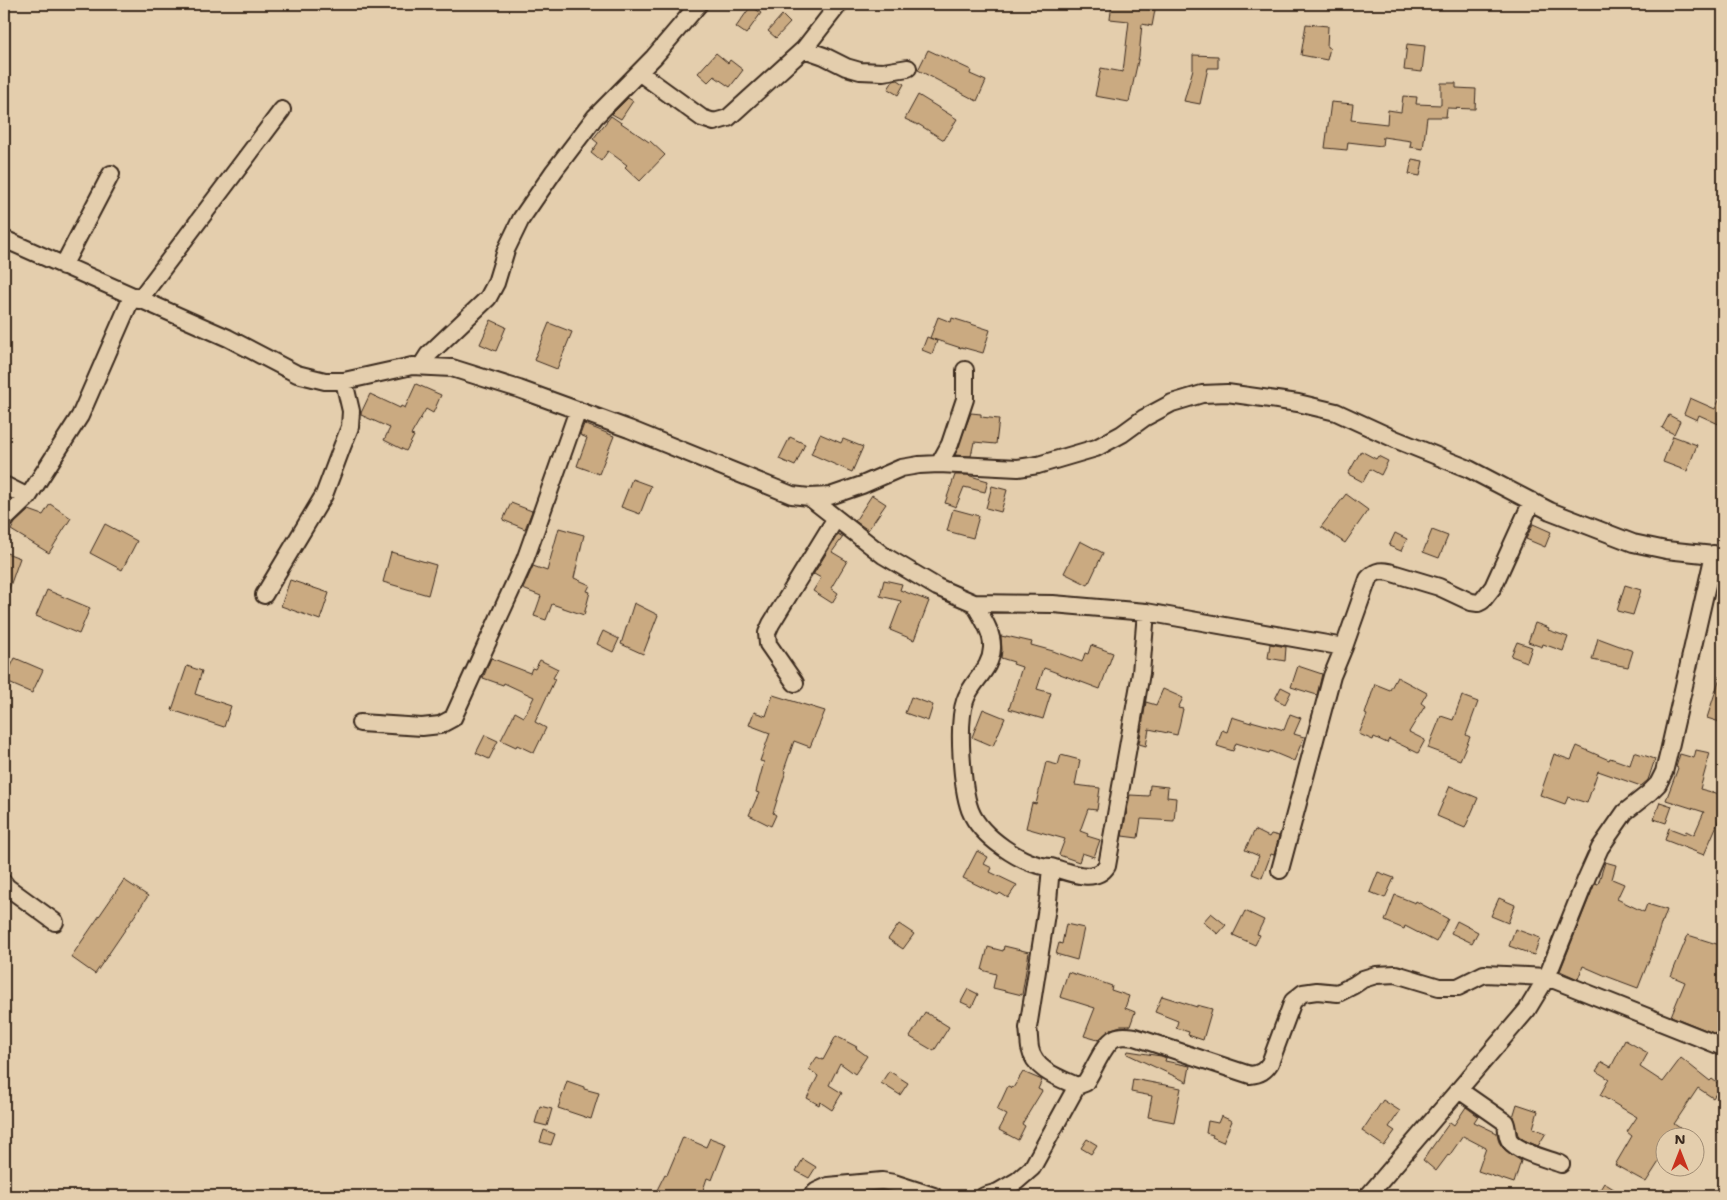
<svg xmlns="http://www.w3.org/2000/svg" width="1727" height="1200" font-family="'Shantell Sans',sans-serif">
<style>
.building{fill:#caaa81;stroke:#3b2a1e}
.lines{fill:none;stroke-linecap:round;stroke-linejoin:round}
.minor-casing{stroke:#3b2a1e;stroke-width:20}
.minor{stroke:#e4cead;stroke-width:16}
</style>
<rect width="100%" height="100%" fill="#e4cead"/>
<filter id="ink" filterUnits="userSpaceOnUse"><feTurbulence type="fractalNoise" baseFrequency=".02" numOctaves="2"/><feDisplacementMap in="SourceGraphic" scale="10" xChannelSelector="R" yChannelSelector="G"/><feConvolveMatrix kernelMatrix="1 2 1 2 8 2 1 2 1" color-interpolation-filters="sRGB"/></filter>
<g filter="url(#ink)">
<!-- building -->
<path class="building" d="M1112,4L1155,10L1152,26L1142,24L1139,56L1129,102L1095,96L1101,68L1123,72L1129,21L1110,19Z
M751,6L761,13L746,34L736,27Z
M782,15L790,23L776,38L768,31Z
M1306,24L1328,26L1327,47L1330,48L1327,60L1301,55Z
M1407,44L1425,46L1422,72L1404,70Z
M928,50L971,70L970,74L986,81L977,101L918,70Z
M716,53L728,63L730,60L743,70L730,87L714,76L708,82L698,73Z
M1193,55L1218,56V68H1208L1200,104L1184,101L1193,69Z
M898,80L904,84L898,95L888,89L893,81Z
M1441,83H1456V88L1476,89L1475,109L1447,108L1446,117H1427L1423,149L1410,147L1411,141L1383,137L1382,146L1348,142L1347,150L1325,148L1331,102L1353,104L1351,120L1387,124L1388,110L1401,112L1403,96L1417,97L1416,104L1441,105Z
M918,95L957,119L944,140L918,124V125L905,119Z
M628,98L633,101L621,119L612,114Z
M611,116L649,142L650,141L665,155L640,181L625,167L627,165L608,151L601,161L591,153L598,143L593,139Z
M1412,159L1423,161L1420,176L1409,174Z
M938,317L951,322L952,318L990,330L983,353L961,347V348L930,338Z
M491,320L506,327L496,351L480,344Z
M549,323L572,332L557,369L534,360Z
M927,337L937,341L932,354L922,350Z
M416,384L441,395L433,413L426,409L411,435L414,436L406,451L384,440L390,428L361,415V413L370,394L400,408L401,406L405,408Z
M1723,392V426L1699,415L1697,420L1684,414L1690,398L1715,409Z
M971,413L981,414V417L999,419L996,444L974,442L971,456L955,455Z
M1669,415L1680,421L1674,434L1662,428Z
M584,424L614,436L599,474L577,466L587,438L580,435Z
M820,434L841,443L843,439L863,447L852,472L811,454Z
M1673,436L1697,445L1687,471L1663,462Z
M790,437L805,444L795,466L779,459Z
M1361,451L1376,459L1378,456L1388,461L1381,475L1370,469L1363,482L1348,474Z
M955,475H967L988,481L985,492L964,487L956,507L945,503Z
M632,479L651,486L640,514L621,507Z
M992,486L1007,490L1001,512L986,508Z
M1346,494L1368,510L1345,543L1321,527Z
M872,495L886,504L868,530L855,521Z
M511,503L532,511L525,529L503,520Z
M50,504L71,518L49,553L11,530L15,523L29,510L43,515Z
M953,509L979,516L973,538L947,531Z
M105,524L137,541L122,570L90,553Z
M1533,524L1551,532L1545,547L1526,539Z
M559,528L584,535L574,578L590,585L587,591L590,592L584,615L552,604L546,620L534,616L541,596L523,589L533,566L547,571Z
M1432,530L1448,536L1439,558L1423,552Z
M1395,533L1407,539L1401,551L1389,546Z
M838,534L843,537L832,552L847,561L831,588L838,593L832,603L813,591L821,578L814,574L813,575Z
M1080,541L1103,553L1088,585L1064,573Z
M4,552L20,558L5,600H4Z
M391,552L436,565L428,595L383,582Z
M290,580L329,593L320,620L281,606Z
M884,580L902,584L900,590L929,601L914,640L890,630L901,601L880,596Z
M1625,585L1641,590L1633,615L1617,611Z
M47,590L90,608L79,634L36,616Z
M634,603L658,615L643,654L621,644Z
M1535,623L1549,628L1548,630L1568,637L1563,651L1543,644L1542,647L1528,642Z
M603,631L619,639L613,652L597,644Z
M1001,636L1006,637V636L1032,642L1031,645L1053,651L1082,662L1085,653L1088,654L1091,645L1113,653L1100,689L1044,668L1037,689L1051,693L1043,719L1009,709L1022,667L1013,664L1014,662L1001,658L1002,650Z
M1598,638L1633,651L1628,667L1592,660Z
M1517,642L1532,647L1527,662L1511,656Z
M1270,644L1286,647L1285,661L1268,658Z
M15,658L43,670L32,693L4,681Z
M491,658L530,673L532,668L535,669L540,660L558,669L553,678L555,679L535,722L546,728L534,753L517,745L516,747L501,740L515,712L524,717L534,697L504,683L503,685L483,678Z
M187,666L202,671L195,694L231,706L224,727L172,710Z
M1298,666L1322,674L1317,695L1291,687Z
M1721,674H1723V723L1707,718Z
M1397,677L1427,693L1421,703L1425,706L1409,732L1425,740L1418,753L1389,739L1387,743L1374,737L1373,740L1359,734L1367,715L1365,714L1375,684L1390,690Z
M1281,687L1291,692L1285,704L1275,699Z
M1163,689L1183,698L1178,708L1183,709L1177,735L1149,729L1146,746L1139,744L1146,702L1156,705Z
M773,695L825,711L810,747L794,741L784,770L786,771L773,813L776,815L771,826L749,815L759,793L756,792L764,762L760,761L770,733L749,725L754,712L766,716Z
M1462,696L1478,702L1466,735L1470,737L1460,760L1428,748L1441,716L1453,720Z
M911,697L933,705L928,721L905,713Z
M983,709L1005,718L993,746L972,737Z
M1290,714L1301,718L1294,734L1304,737L1294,761L1270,751L1269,753L1236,743L1233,751L1217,746L1222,730L1227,732L1232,717L1251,723V721L1284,730Z
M485,735L498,741L489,759L476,753Z
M1577,746L1609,760L1610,758L1630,765L1634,752L1655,759L1648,780L1641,786L1598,771L1587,803L1568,797L1565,804L1540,795L1554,754L1571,760Z
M1696,750L1710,753L1700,789L1723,795V802L1717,825L1704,855L1665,840L1669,828L1685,834L1686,831L1694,835L1704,812L1666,800L1678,768L1676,767L1680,754L1694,758Z
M1061,755L1080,760L1075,785L1100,788L1097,810L1088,809L1080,831L1088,834L1087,836L1100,840L1094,857L1082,853L1079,862L1059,855L1065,839L1026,828L1032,803L1036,804L1046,762L1058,765Z
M1150,785L1168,787L1167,797L1176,798L1174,821L1141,819L1138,838L1122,836L1130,795L1149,796Z
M1450,786L1478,798L1465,828L1437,816Z
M1660,802L1672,806L1666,823L1654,819Z
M1255,830L1269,837L1271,834L1279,836L1274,855L1271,854L1262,878L1252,874L1259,856L1245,850Z
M977,851L988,857L984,864L992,868L990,872L1017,885L1008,898L1000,893L998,895L963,878Z
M1605,862L1616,865L1612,879L1624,884L1617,899L1644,912L1647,904L1667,910L1663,921H1662L1653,950L1638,988L1606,976L1583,966L1578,979L1560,971L1595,883L1598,884Z
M1378,872L1394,878L1385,898L1370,892Z
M124,880L148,896L95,974L71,957Z
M1395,895L1415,903L1416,901L1448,919L1436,942L1405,926L1404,929L1385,921Z
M1499,898L1515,905L1508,923L1491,916Z
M1245,911L1264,920L1257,934L1260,935L1255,945L1233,935Z
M1211,913L1226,925L1218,934L1203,922Z
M1457,921L1478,932L1472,943L1451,933Z
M899,924L914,934L903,949L888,939Z
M1066,924L1084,928L1077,960L1056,954L1059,943L1062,944Z
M1515,929L1540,938L1534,955L1509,946Z
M1688,935L1723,946V1010L1716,1034L1671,1016L1685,982L1671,976Z
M1004,946L1029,952L1022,995L993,988L996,974L982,970L988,947L1003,951Z
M1068,972L1101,982L1112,986L1111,990L1129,996L1125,1008L1135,1012L1130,1026H1121L1111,1029L1098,1040L1084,1036L1095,1008L1060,997Z
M968,989L978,994L972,1007L961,1002Z
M1162,996L1197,1007V1005L1212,1009L1203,1040L1188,1035L1189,1032L1176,1028L1178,1021L1155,1012Z
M925,1012L949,1027L934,1051L910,1037Z
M836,1036L857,1047L856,1048L867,1056L855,1074L840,1063L829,1085L842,1093L832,1110L820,1102L819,1105L807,1098L818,1076L809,1069L817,1057L823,1060Z
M1625,1040L1648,1053L1640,1067L1663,1082L1681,1058L1710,1081L1712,1079L1721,1086L1713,1098L1698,1088L1674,1124L1680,1128L1673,1138H1664V1154L1646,1182L1615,1165L1632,1136L1627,1132L1637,1117L1600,1095L1609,1079L1596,1071L1602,1062L1611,1067Z
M1128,1051L1161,1056L1166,1058L1165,1061L1190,1066L1187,1082L1127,1054Z
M889,1071L908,1083L900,1095L881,1083Z
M1023,1072L1042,1080L1038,1089L1042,1091L1022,1124L1025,1126L1018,1140L999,1130L1007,1115L997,1110L1008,1086L1013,1088Z
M1133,1079L1181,1088L1174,1122L1148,1117L1152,1096L1131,1092Z
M567,1081L584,1087V1089L599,1093L591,1119L558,1108Z
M1383,1100L1400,1111L1389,1127L1395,1131L1384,1146L1362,1131Z
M1517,1104L1538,1111L1533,1128L1546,1133L1538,1146L1524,1140L1518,1135L1513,1117Z
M540,1106L552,1109L547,1126L535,1123Z
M1466,1107L1478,1116L1474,1122L1497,1133L1499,1142L1503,1148L1521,1161L1514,1183L1478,1171L1486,1148L1463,1136L1449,1156L1448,1155L1436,1171L1423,1160L1450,1122L1454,1125Z
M1221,1116L1232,1121L1223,1142L1212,1137L1213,1135L1206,1133L1208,1121L1218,1123Z
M544,1130L555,1134L551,1145L540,1142Z
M683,1137L706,1147L710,1138L726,1144L712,1180L707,1178L701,1196H654L665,1174L667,1175Z
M1087,1139L1097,1145L1091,1154L1081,1148Z
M803,1159L816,1167L809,1178L796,1171Z
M1604,1183L1625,1196H1596Z"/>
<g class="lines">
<!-- minor casing -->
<g class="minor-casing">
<path id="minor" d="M804,49L824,56L846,67L860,71L883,72L908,68
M640,73L702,118L714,122L728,118L804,49L839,4
M4,239L228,338L297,374L325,381H344L412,366L452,368L519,389L629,429L792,495L809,497L830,496L862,485L901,468L919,465L939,464L1018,468L1038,465L1096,448L1122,434L1144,418L1172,403L1202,394L1227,393L1298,403L1336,412L1397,440L1469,469L1550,511L1633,543L1666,550L1723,556
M63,266L111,174
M139,300L282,110
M421,366L428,355L488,298L496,283L506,250L521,219L554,171L595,117L654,57L699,4
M939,464L950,444L965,399V370
M4,485L28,497
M809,497L883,555L937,587L974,603L1053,604L1146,612L1344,647
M4,520L28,497L80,416L132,297
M264,595L324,495L342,447L350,427L351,411L344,381
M974,603C981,616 993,632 992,648C991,671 971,681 965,701C957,724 962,788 970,810C980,836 1023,866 1051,867L1048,901L1028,1028C1029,1034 1029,1041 1030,1048C1034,1070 1059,1078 1077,1086L1085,1083C1093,1072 1104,1043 1115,1038C1121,1035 1128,1036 1135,1037L1250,1075C1260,1074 1265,1071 1270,1063L1293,1001L1303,993L1317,991L1338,993L1354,985L1363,979L1376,975L1396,974L1439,987H1458L1484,974L1547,977L1723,1047
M795,683L768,644L767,633L771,624L836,518
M360,723L422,727L440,725L453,718L525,560L578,410
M1051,867C1067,871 1095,885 1107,866L1141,673L1146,612
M1280,870L1332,676L1344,647L1368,579C1374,572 1379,570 1389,572L1439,587L1471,602L1478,603L1482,601L1493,587L1532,501
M4,883L7,887L55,922
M1459,1090L1505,1122C1508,1128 1506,1136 1510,1141C1518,1152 1548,1159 1561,1164
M811,1196L817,1191L828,1186L882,1181L894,1183L934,1196
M984,1196L998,1192L1017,1181L1032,1168L1077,1086
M1368,1196L1527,1010L1547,977L1587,877L1600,848L1625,812L1649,793L1658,784L1664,772L1668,756L1714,554"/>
</g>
<!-- minor -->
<use href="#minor" class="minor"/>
</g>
</g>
<!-- margin -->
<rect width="1727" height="1200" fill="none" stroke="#e4cead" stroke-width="20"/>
<rect x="10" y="10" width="1707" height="1180" fill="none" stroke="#3b2a1e" stroke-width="2" filter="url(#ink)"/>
<!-- north arrow -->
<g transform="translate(1680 1152)"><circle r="24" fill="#e4cead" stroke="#a08c74"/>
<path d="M0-4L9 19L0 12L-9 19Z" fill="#c8321e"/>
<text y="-8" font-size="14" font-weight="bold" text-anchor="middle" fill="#3b2a1e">N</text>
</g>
</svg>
